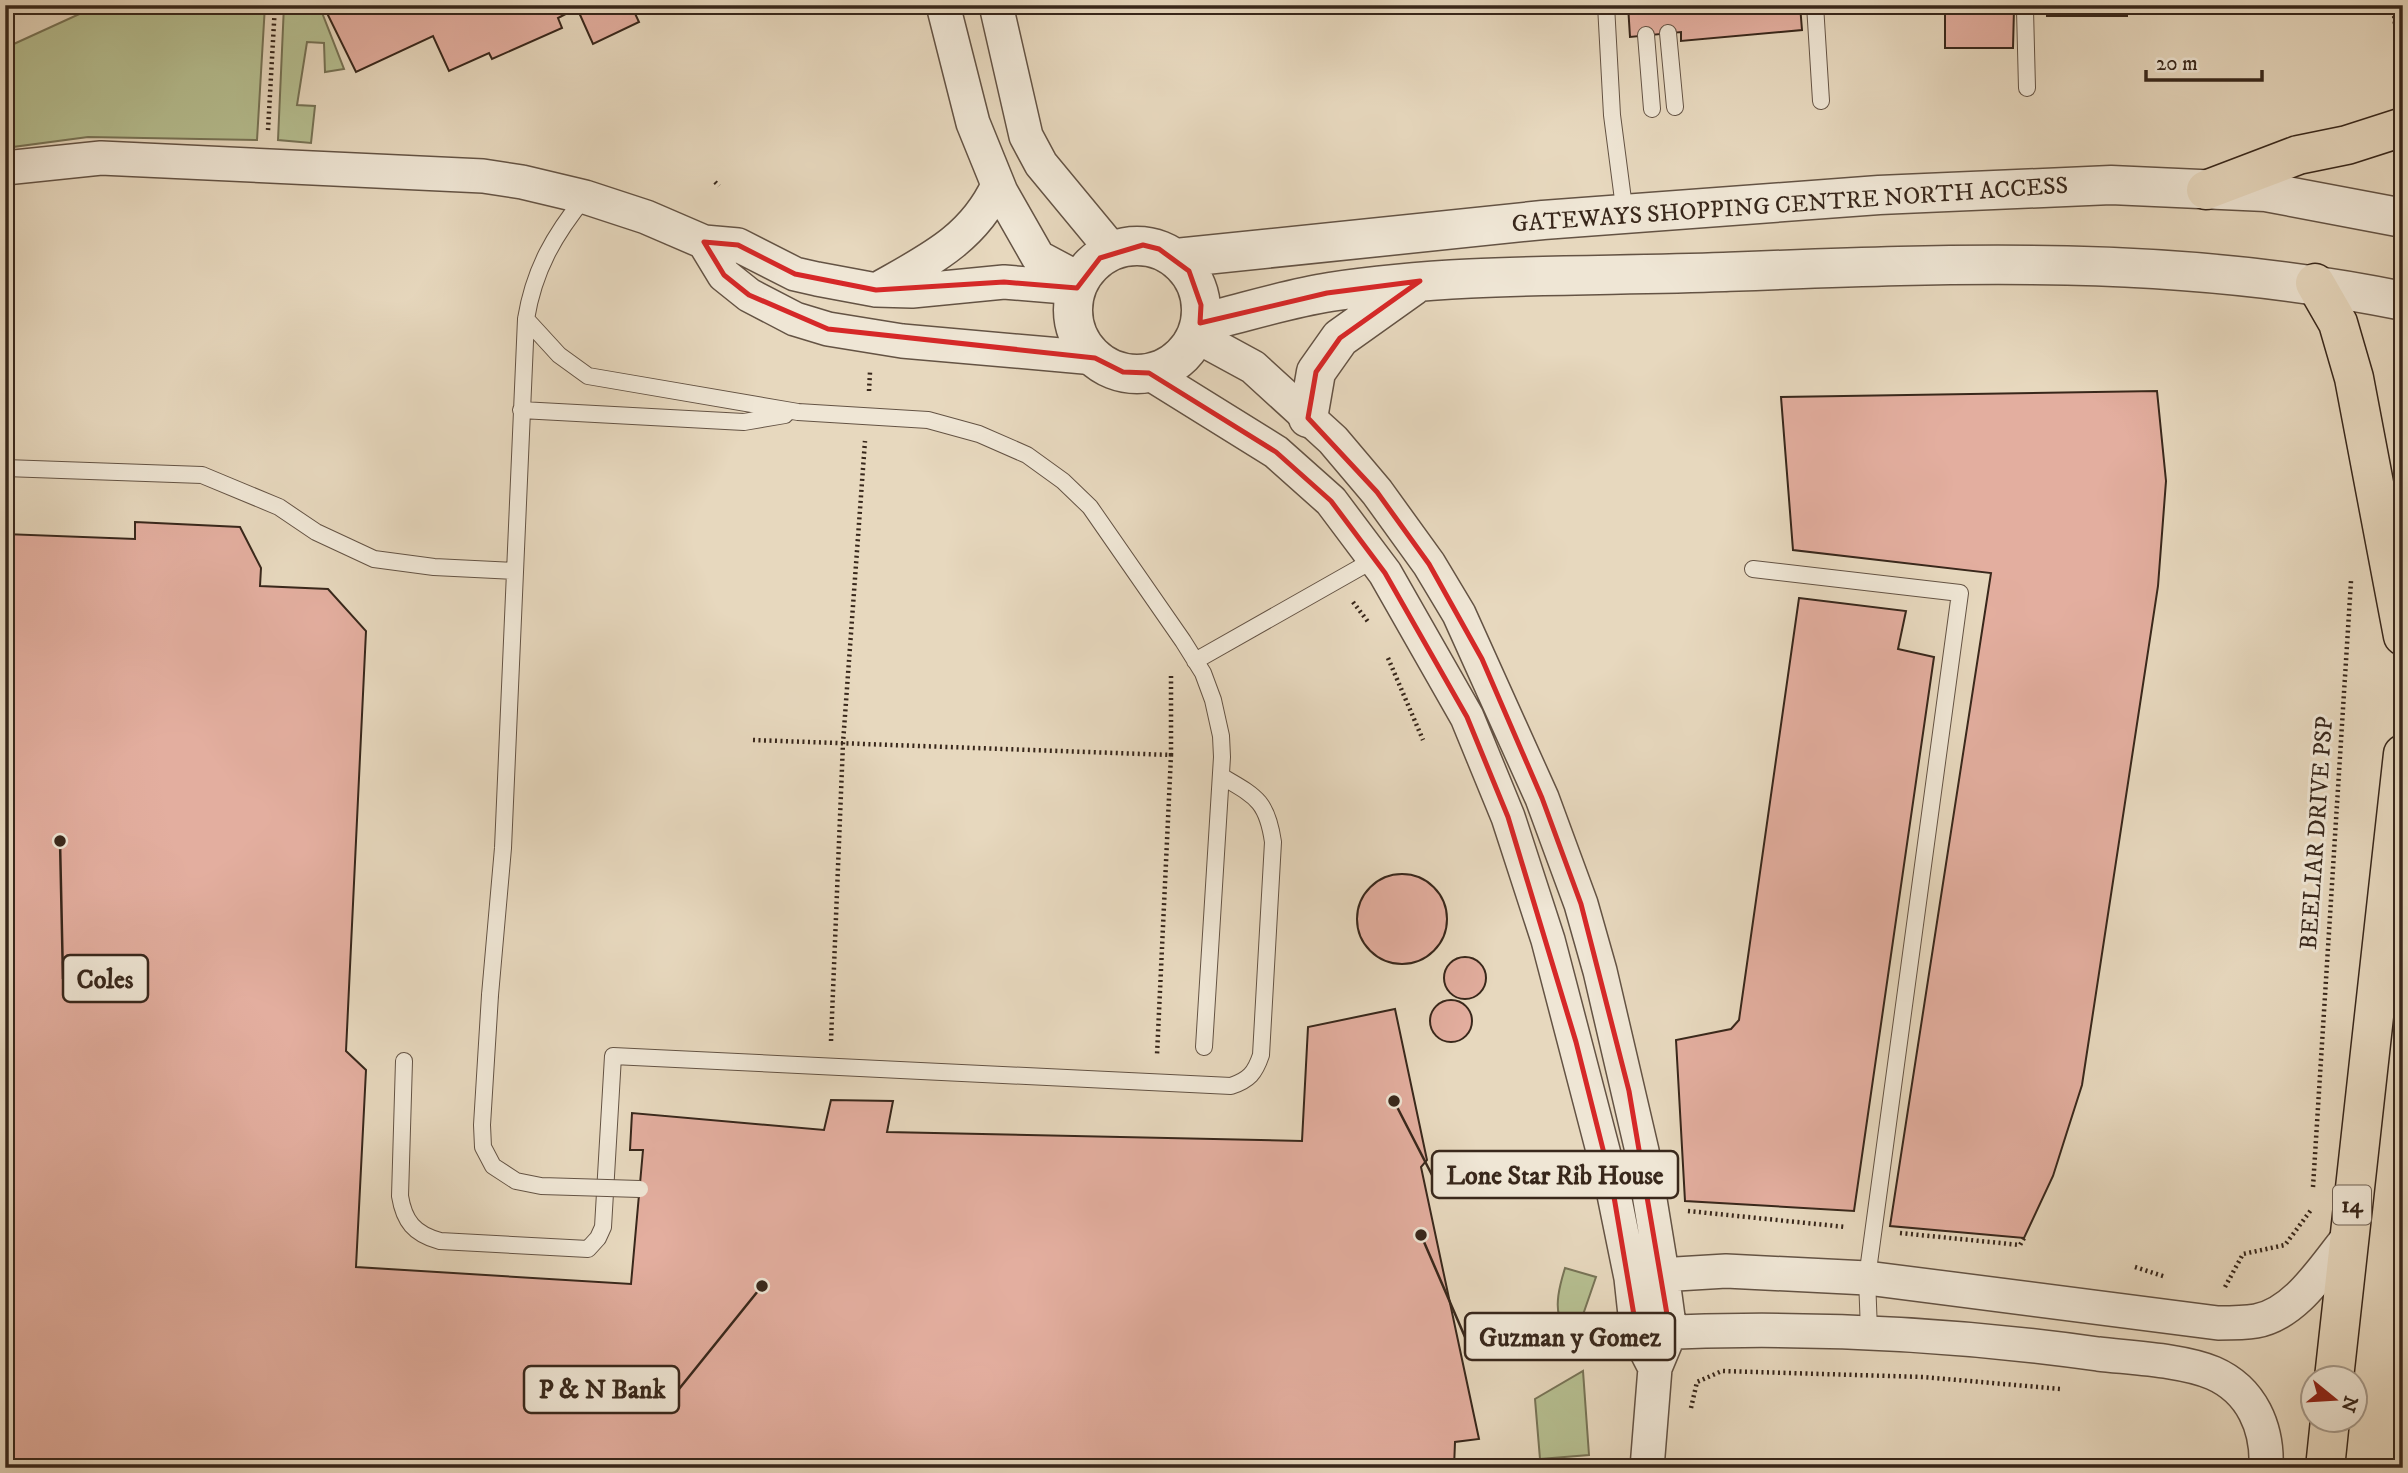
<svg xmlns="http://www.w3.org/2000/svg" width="2408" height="1473" font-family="'IM FELL DW Pica',serif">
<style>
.green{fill:#b6bf91;stroke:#777356;stroke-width:2}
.building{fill:#e3ae9f;stroke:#38271b;stroke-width:2}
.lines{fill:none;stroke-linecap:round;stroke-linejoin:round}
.service-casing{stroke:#645344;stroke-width:18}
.minor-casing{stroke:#645344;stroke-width:36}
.tertiary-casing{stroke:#645344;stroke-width:41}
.trunk-casing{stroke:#38271b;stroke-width:41}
.path{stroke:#38271b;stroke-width:4.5;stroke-dasharray:2 3.5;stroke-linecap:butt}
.service{stroke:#efe6d5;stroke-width:16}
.minor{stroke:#efe6d5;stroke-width:33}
.tertiary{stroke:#efe6d5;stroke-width:38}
.trunk{stroke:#e7d8be;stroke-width:38}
.service-bridge-casing{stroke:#645344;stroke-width:18;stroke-linecap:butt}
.service-bridge{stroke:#efe6d5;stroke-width:16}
.marked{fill:none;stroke:#d62828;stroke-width:5;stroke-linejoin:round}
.labels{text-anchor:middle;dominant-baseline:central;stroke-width:6;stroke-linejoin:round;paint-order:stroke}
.shield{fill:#efe6d5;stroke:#6f6053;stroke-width:2}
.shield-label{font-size:23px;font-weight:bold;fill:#38271b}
.street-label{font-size:24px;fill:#38271b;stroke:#efe6d5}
.leader{fill:none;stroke:#38271b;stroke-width:2.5}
.callout-dot{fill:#38271b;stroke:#efe6d5;stroke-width:2.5}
.callout{fill:#efe6d5;stroke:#38271b;stroke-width:2.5}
.callout-label{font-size:26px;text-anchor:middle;font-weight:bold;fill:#38271b}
</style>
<rect width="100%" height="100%" fill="#e7d8be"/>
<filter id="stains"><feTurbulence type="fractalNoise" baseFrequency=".00286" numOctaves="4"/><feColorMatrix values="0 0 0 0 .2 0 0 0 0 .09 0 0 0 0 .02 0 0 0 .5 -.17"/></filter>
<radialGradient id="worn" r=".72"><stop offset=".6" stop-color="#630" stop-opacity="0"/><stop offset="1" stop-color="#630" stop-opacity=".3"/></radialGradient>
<!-- green -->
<path class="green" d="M99,5H265L257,140L88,137L5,148V48Z
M284,5H319L344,69L325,72L324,43L307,42L297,105L315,106L311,143L278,140Z
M1565,1268L1596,1277L1577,1332C1573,1330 1566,1326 1563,1323C1552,1310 1561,1281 1565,1268Z
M1583,1371L1589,1455L1540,1459L1535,1399Z"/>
<!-- building -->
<path class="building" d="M323,5H631L639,22L593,44L577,8L558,18L562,28L492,59L489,53L449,71L433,36L356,72Z
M1628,5H1800L1802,30L1681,41V32L1630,37Z
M1945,5H2037V10L2014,9L2013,48H1945Z
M2047,5H2127V16H2047Z
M2157,391L2166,481L2158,586L2082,1085L2066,1135L2053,1176L2024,1238L1890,1226L1991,573L1793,550L1781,397Z
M135,522L240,527L261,568L260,586L328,589L366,631L346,1051L366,1070L356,1267L631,1284L643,1150H630L632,1113L824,1130L831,1100L893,1101L887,1132L1302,1141L1308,1027L1395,1009L1427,1160L1421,1167L1479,1439L1455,1442L1454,1468H5V534L135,539Z
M1799,598L1906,611L1898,649L1934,657L1854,1211L1685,1201L1676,1040L1731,1029L1739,1020Z
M1357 919a45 45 0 1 1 90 0a45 45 0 1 1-90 0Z
M1444 978a21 21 0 1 1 42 0a21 21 0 1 1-42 0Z
M1430 1021a21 21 0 1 1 42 0a21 21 0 1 1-42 0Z"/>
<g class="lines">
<!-- service casing -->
<g class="service-casing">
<path id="service" d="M1606,5L1612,115L1625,215
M1815,5L1821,101
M2025,10L2027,88
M1668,33L1675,107
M1646,35L1652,109
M526,319L559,355L588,376L798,412L928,420L979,434L1027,455L1063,481L1090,507L1183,641L1203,673L1213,700L1221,736L1222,757L1204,1047
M521,410L744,422L785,415
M5,468L202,475L279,507L316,532L374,559L434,567L514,571
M1753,569L1960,593L1867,1278L1869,1331
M1195,661L1375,559
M490,995L503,848L526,319C534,270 554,235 585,197
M404,1061L400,1196C404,1221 414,1234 440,1241L588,1249L598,1238L603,1227L613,1056L1231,1086C1249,1080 1255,1073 1261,1055L1273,842C1267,800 1255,796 1221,776"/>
</g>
<!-- minor casing -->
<g class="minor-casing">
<path id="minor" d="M943,5L973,123L1001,192L1038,257L1081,280
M996,5L1026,136L1041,164L1113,251
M5,168L101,158L483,176L522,182L585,197L646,217L704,242L738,245L795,274L817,279L876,290L912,291L1004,282L1077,288
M704,242L724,275L749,295L795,319L828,329L902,341L1095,358
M876,290C927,261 973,240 998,185
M1196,336L1253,367L1333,440L1377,492L1429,564L1459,614L1542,798L1581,904L1600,971L1642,1151L1662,1273L1670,1332L1655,1368L1647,1468
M1149,373L1276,452L1331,501L1385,573L1467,717L1508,817L1548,940L1612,1185L1631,1278L1637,1333L1655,1368
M1643,1276L1726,1271L1867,1278L2218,1323C2230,1323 2244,1323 2256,1321C2296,1314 2324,1267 2348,1238
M1649,1333C1799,1326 1949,1333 2098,1354C2132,1358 2182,1360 2213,1373C2252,1390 2268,1428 2266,1468"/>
</g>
<!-- tertiary casing -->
<g class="tertiary-casing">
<path id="tertiary" d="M1073 310a64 64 0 1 1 128 0a64 64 0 1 1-128 0Z
M1176,258L1543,220L1879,195L2111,185L2266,192L2403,218
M1200,323C1243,313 1286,299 1330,292C1460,272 1593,277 1724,272C1955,263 2175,254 2403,301
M1308,418L1316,372L1340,338L1413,286"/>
</g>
<!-- trunk casing -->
<g class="trunk-casing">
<path id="trunk" d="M2206,190L2298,155L2347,145L2403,127
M2315,283L2338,323L2354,378L2403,636
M2334,1378L2403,754
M2325,1468L2330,1420"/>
</g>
<!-- path -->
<path class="path" d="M2393,5L2402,91
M268,130L275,5
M715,182L719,186
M869,391L870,372
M1353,602L1369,623
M1388,658L1423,740
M753,740L1171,755L1157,1055
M1171,755V675
M831,1041L843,743L865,441
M2313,1187L2351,581
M1688,1211L1846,1227
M1900,1233L2020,1245L2024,1238
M2135,1267L2166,1277
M2225,1287L2243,1254L2285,1245L2311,1210
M1691,1408L1697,1382L1722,1371L1923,1377L2061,1389"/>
<!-- service -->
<use href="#service" class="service"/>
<!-- minor -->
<use href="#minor" class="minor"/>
<!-- tertiary -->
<use href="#tertiary" class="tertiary"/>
<!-- trunk -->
<use href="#trunk" class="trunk"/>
<!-- service-bridge casing -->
<g class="service-bridge-casing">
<path id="service-bridge" d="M490,995L482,1125L483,1147L493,1166L516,1181L541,1186L640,1189"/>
</g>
<!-- service-bridge -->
<use href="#service-bridge" class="service-bridge"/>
</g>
<!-- marked area -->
<path class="marked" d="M704,242L738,245L795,274L876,290L1004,282L1077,288L1100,258L1143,245L1159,249L1189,271L1201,305L1200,323L1327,293L1420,281L1340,338L1316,372L1308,418L1377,492L1429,564L1482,659L1542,798L1581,904L1629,1091L1670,1332L1637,1333L1612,1185L1576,1042L1508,817L1467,717L1385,573L1331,501L1276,452L1149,373L1123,372L1095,358L828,329L749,295L724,275Z"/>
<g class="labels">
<!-- shield labels -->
<rect class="shield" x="2333" y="1185.5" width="38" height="39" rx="5"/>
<g class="shield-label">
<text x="2352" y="1205">14</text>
</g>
<!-- street labels -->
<g class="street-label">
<text transform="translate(1790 205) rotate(-4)">GATEWAYS SHOPPING CENTRE NORTH ACCESS</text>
<text transform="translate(2317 833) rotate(-86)">BEELIAR DRIVE PSP</text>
</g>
</g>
<!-- callouts -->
<path class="leader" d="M60 841L63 979M1394 1101L1432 1175M1421 1235L1465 1337M762 1286L679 1389"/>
<g class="callout-dot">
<circle cx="60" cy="841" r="7"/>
<circle cx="1394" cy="1101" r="7"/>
<circle cx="1421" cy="1235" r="7"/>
<circle cx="762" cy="1286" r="7"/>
</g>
<g class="callout">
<rect x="63" y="955" width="85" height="47" rx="7"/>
<rect x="1432" y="1151" width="246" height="47" rx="7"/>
<rect x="1465" y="1313" width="210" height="47" rx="7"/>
<rect x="524" y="1366" width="155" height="47" rx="7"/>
</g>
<g class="callout-label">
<text x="105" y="988">Coles</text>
<text x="1555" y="1184">Lone Star Rib House</text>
<text x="1570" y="1346">Guzman y Gomez</text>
<text x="602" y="1398">P &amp; N Bank</text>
</g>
<!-- margin -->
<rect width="2408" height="1473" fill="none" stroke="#e7d8be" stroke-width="28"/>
<rect x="7" y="7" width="2394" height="1459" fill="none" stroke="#38271b" stroke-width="3.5"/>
<rect x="14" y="14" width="2380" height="1445" fill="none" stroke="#38271b" stroke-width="2"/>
<!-- north arrow -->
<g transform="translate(2334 1399) rotate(108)"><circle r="33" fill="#efe6d5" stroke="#a69a8b" stroke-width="2"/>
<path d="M0-5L12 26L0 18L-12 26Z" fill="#8f2418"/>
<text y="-10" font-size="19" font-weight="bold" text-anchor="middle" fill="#38271b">N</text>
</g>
<!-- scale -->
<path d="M2146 70v10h116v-10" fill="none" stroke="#38271b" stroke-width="3.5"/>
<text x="2156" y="70" font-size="21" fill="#38271b" stroke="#efe6d5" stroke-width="5" paint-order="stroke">20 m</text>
<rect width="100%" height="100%" filter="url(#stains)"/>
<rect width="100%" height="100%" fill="url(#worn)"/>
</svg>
